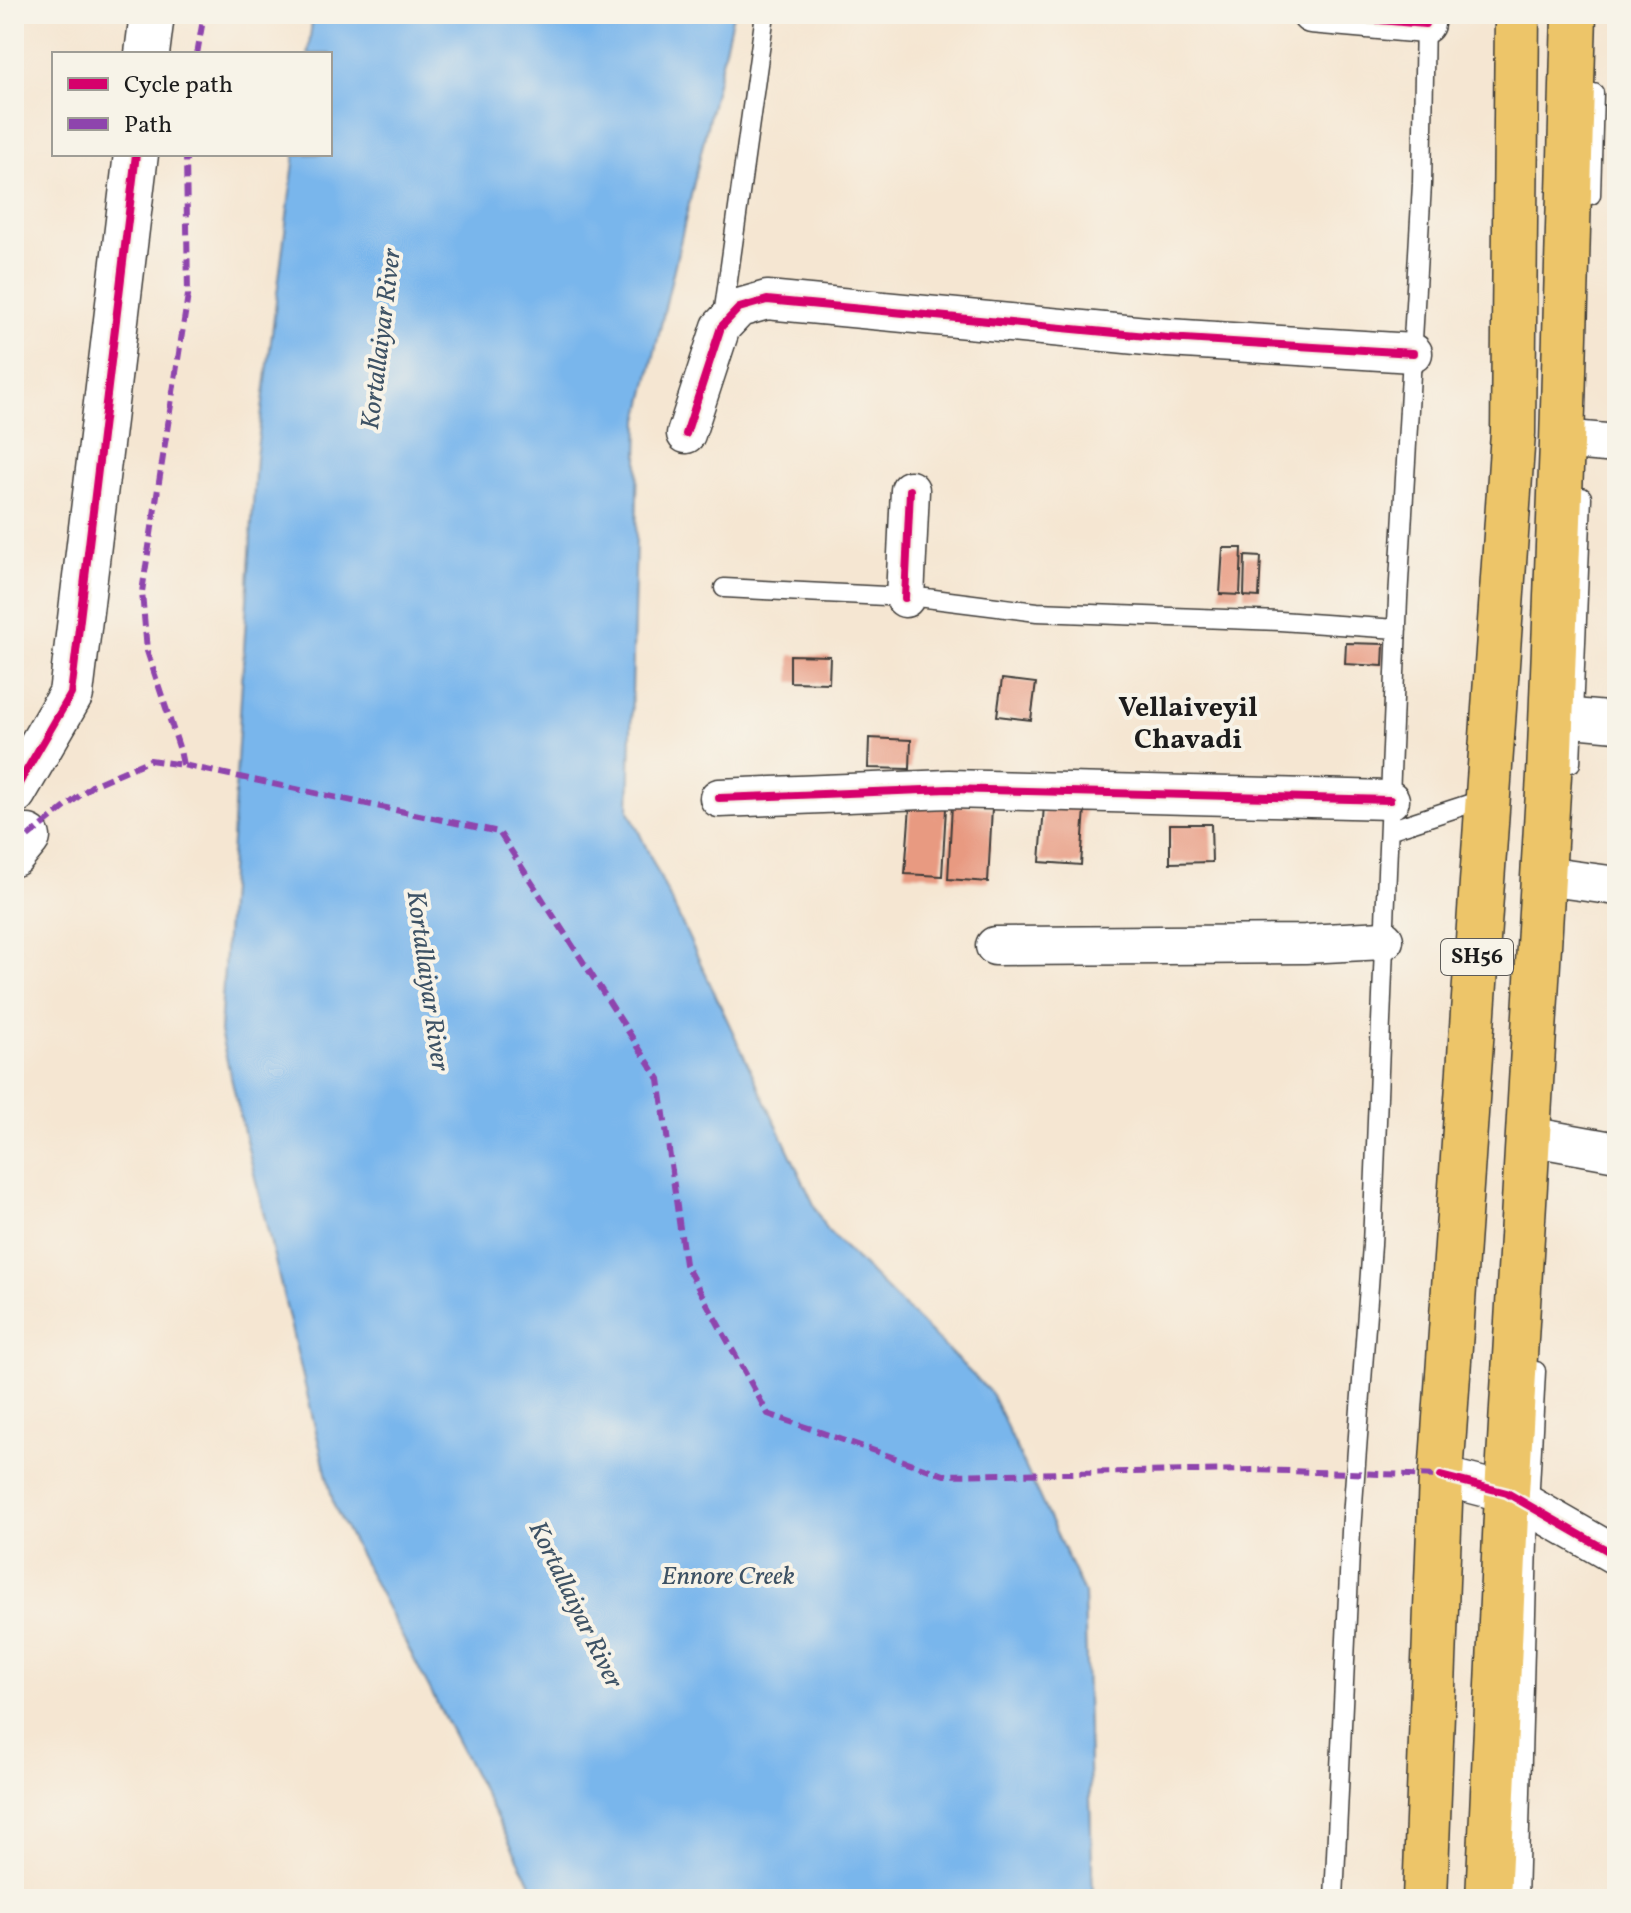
<svg xmlns="http://www.w3.org/2000/svg" width="1631" height="1913" font-family="Vollkorn,serif">
<style>
.water{fill:#79b6ec;stroke:#4a6984;stroke-width:2}
.building{fill:#e89a81}
.lines{fill:none;stroke-linecap:round;stroke-linejoin:round}
.service-casing{stroke:#3d3a37;stroke-width:21}
.minor-casing{stroke:#3d3a37;stroke-width:41}
.tertiary-casing{stroke:#3d3a37;stroke-width:47}
.primary-casing{stroke:#3d3a37;stroke-width:47}
.service{stroke:#fff;stroke-width:18}
.minor{stroke:#fff;stroke-width:38}
.tertiary{stroke:#fff;stroke-width:44}
.primary{stroke:#edc569;stroke-width:44}
.quiet{stroke:#8e44ad;stroke-width:6;stroke-dasharray:12 6;stroke-linecap:butt}
.cycleway-casing{stroke:#f7f3e8;stroke-width:13}
.cycleway{stroke:#d6006c;stroke-width:8}
.labels{text-anchor:middle;dominant-baseline:central;stroke-width:8;stroke-linejoin:round;paint-order:stroke}
.shield{fill:#f7f3e8;stroke:#5e5c59;stroke-width:2}
.shield-label{font-size:22px;font-weight:bold;fill:#1c1c1c}
.water-label{font-size:26px;font-style:italic;fill:#3d5265;stroke:#f7f3e8}
.quarter-label{font-size:28px;font-weight:bold;fill:#1c1c1c;stroke:#f7f3e8}
</style>
<rect width="100%" height="100%" fill="#f7f3e8"/>
<filter id="ink" filterUnits="userSpaceOnUse"><feTurbulence type="fractalNoise" baseFrequency=".0125" numOctaves="2"/><feDisplacementMap in="SourceGraphic" scale="16" xChannelSelector="R" yChannelSelector="G"/><feConvolveMatrix kernelMatrix="1 2 1 2 8 2 1 2 1" color-interpolation-filters="sRGB"/></filter>
<filter id="wash" filterUnits="userSpaceOnUse"><feTurbulence type="fractalNoise" baseFrequency=".006" numOctaves="4" result="noise"/><feDisplacementMap in="SourceGraphic" scale="32" xChannelSelector="R" yChannelSelector="G"/><feGaussianBlur stdDeviation="1.8" result="paint"/><feColorMatrix in="noise" values="0 0 0 0 0 0 0 0 0 0 0 0 0 0 0 0 0 1.4 0 .05"/><feComposite in="paint" operator="in"/></filter>
<g filter="url(#wash)">
<rect width="100%" height="100%" fill="#f5e6d2"/>
<!-- water -->
<path class="water" d="M313,14H733L639,420L629,811L825,1228L991,1393L1084,1593L1093,1899H539L334,1506L220,1032L256,457L295,154H330V54H308Z"/>
<g id="blocks">
<!-- building -->
<path class="building" d="M1613,213L1617,214V260H1611Z
M1615,380H1617V427H1610Z
M1223,548H1242L1240,595L1220,594Z
M1245,556L1261,557L1259,597L1244,596Z
M1346,643L1384,644L1383,666L1345,664Z
M790,655L830,656L829,683L790,682Z
M1002,679L1036,683L1031,720L997,716Z
M869,738L911,740L910,769L868,768Z
M952,805L992,808L988,882L948,879Z
M1044,805L1085,808L1081,865L1040,862Z
M910,806L946,808L942,876L905,874Z
M1170,824H1211L1212,862L1170,863Z"/>
</g>
</g>
<g filter="url(#ink)">
<use href="#blocks" fill-opacity="0" stroke="#3d3a37" stroke-width="2"/>
<g class="lines">
<!-- service casing -->
<g class="service-casing">
<path id="service" d="M1591,195L1594,93
M723,316L765,14
M724,588L926,598L1037,612L1280,621L1397,629
M1571,763L1582,497
M1389,830L1481,800L1487,795
M1334,1899L1351,1531L1372,1245L1398,599L1422,184L1425,20
M1518,1899L1529,1506L1536,1371"/>
</g>
<!-- minor casing -->
<g class="minor-casing">
<path id="minor" d="M1311,14L1425,24
M686,434L721,327L739,308L767,300L1168,338L1413,353
M1562,443L1583,441L1617,444
M905,598L910,490
M1551,716L1617,722
M719,798L949,789L1390,800
M1543,876L1617,886
M995,946L1305,944L1384,940
M1528,1136L1617,1152
M1441,1476L1507,1493L1617,1556"/>
</g>
<!-- tertiary casing -->
<g class="tertiary-casing">
<path id="tertiary" d="M147,54L152,14
M14,792L71,694L136,154
M14,854L28,837"/>
</g>
<!-- primary casing -->
<g class="primary-casing">
<path id="primary" d="M1425,1899L1441,1476L1513,433L1517,14
M1488,1899L1507,1493L1549,775L1562,443L1574,14"/>
</g>
<!-- service -->
<use href="#service" class="service"/>
<!-- minor -->
<use href="#minor" class="minor"/>
<!-- tertiary -->
<use href="#tertiary" class="tertiary"/>
<!-- primary -->
<use href="#primary" class="primary"/>
<!-- quiet -->
<path class="quiet" d="M197,54L204,14
M183,765L180,750L147,651L142,592L188,295L186,154
M28,837L93,785L150,760L183,765L499,832L659,1079L685,1264L768,1414L944,1475L1255,1470L1441,1476"/>
<!-- cycleway casing -->
<g class="cycleway-casing">
<path id="cycleway" d="M1311,14L1425,24
M686,434L721,327L739,308L767,300L1168,338L1413,353
M905,598L910,490
M14,792L71,694L136,154
M719,798L949,789L1390,800
M1441,1476L1507,1493L1617,1556"/>
</g>
<!-- cycleway -->
<use href="#cycleway" class="cycleway"/>
</g>
</g>
<g class="labels">
<!-- shield labels -->
<rect class="shield" x="1441" y="939" width="72" height="36" rx="6"/>
<g class="shield-label">
<text x="1477" y="957">SH56</text>
</g>
<!-- water labels -->
<g class="water-label">
<text transform="translate(382 339) rotate(-83)">Kortallaiyar River</text>
<text transform="translate(427 981) rotate(82)">Kortallaiyar River</text>
<text x="728" y="1577">Ennore Creek</text>
<text transform="translate(575 1605) rotate(64)">Kortallaiyar River</text>
</g>
<!-- quarter labels -->
<g class="quarter-label">
<text x="1188" y="708">Vellaiveyil<tspan x="1188" dy="32">Chavadi</tspan></text>
</g>
</g>
<!-- margin -->
<rect width="1631" height="1913" fill="none" stroke="#f7f3e8" stroke-width="48"/>
<!-- legend -->
<rect x="52" y="52" width="280" height="104" fill="#f7f3e8" stroke="#9f9d96" stroke-width="2"/>
<rect x="68" y="78" width="40" height="12" fill="#d6006c" stroke="#9f9d96" stroke-width="2"/>
<text x="124" y="92" font-size="24" fill="#1c1c1c">Cycle path</text>
<rect x="68" y="118" width="40" height="12" fill="#8e44ad" stroke="#9f9d96" stroke-width="2"/>
<text x="124" y="132" font-size="24" fill="#1c1c1c">Path</text>
</svg>
